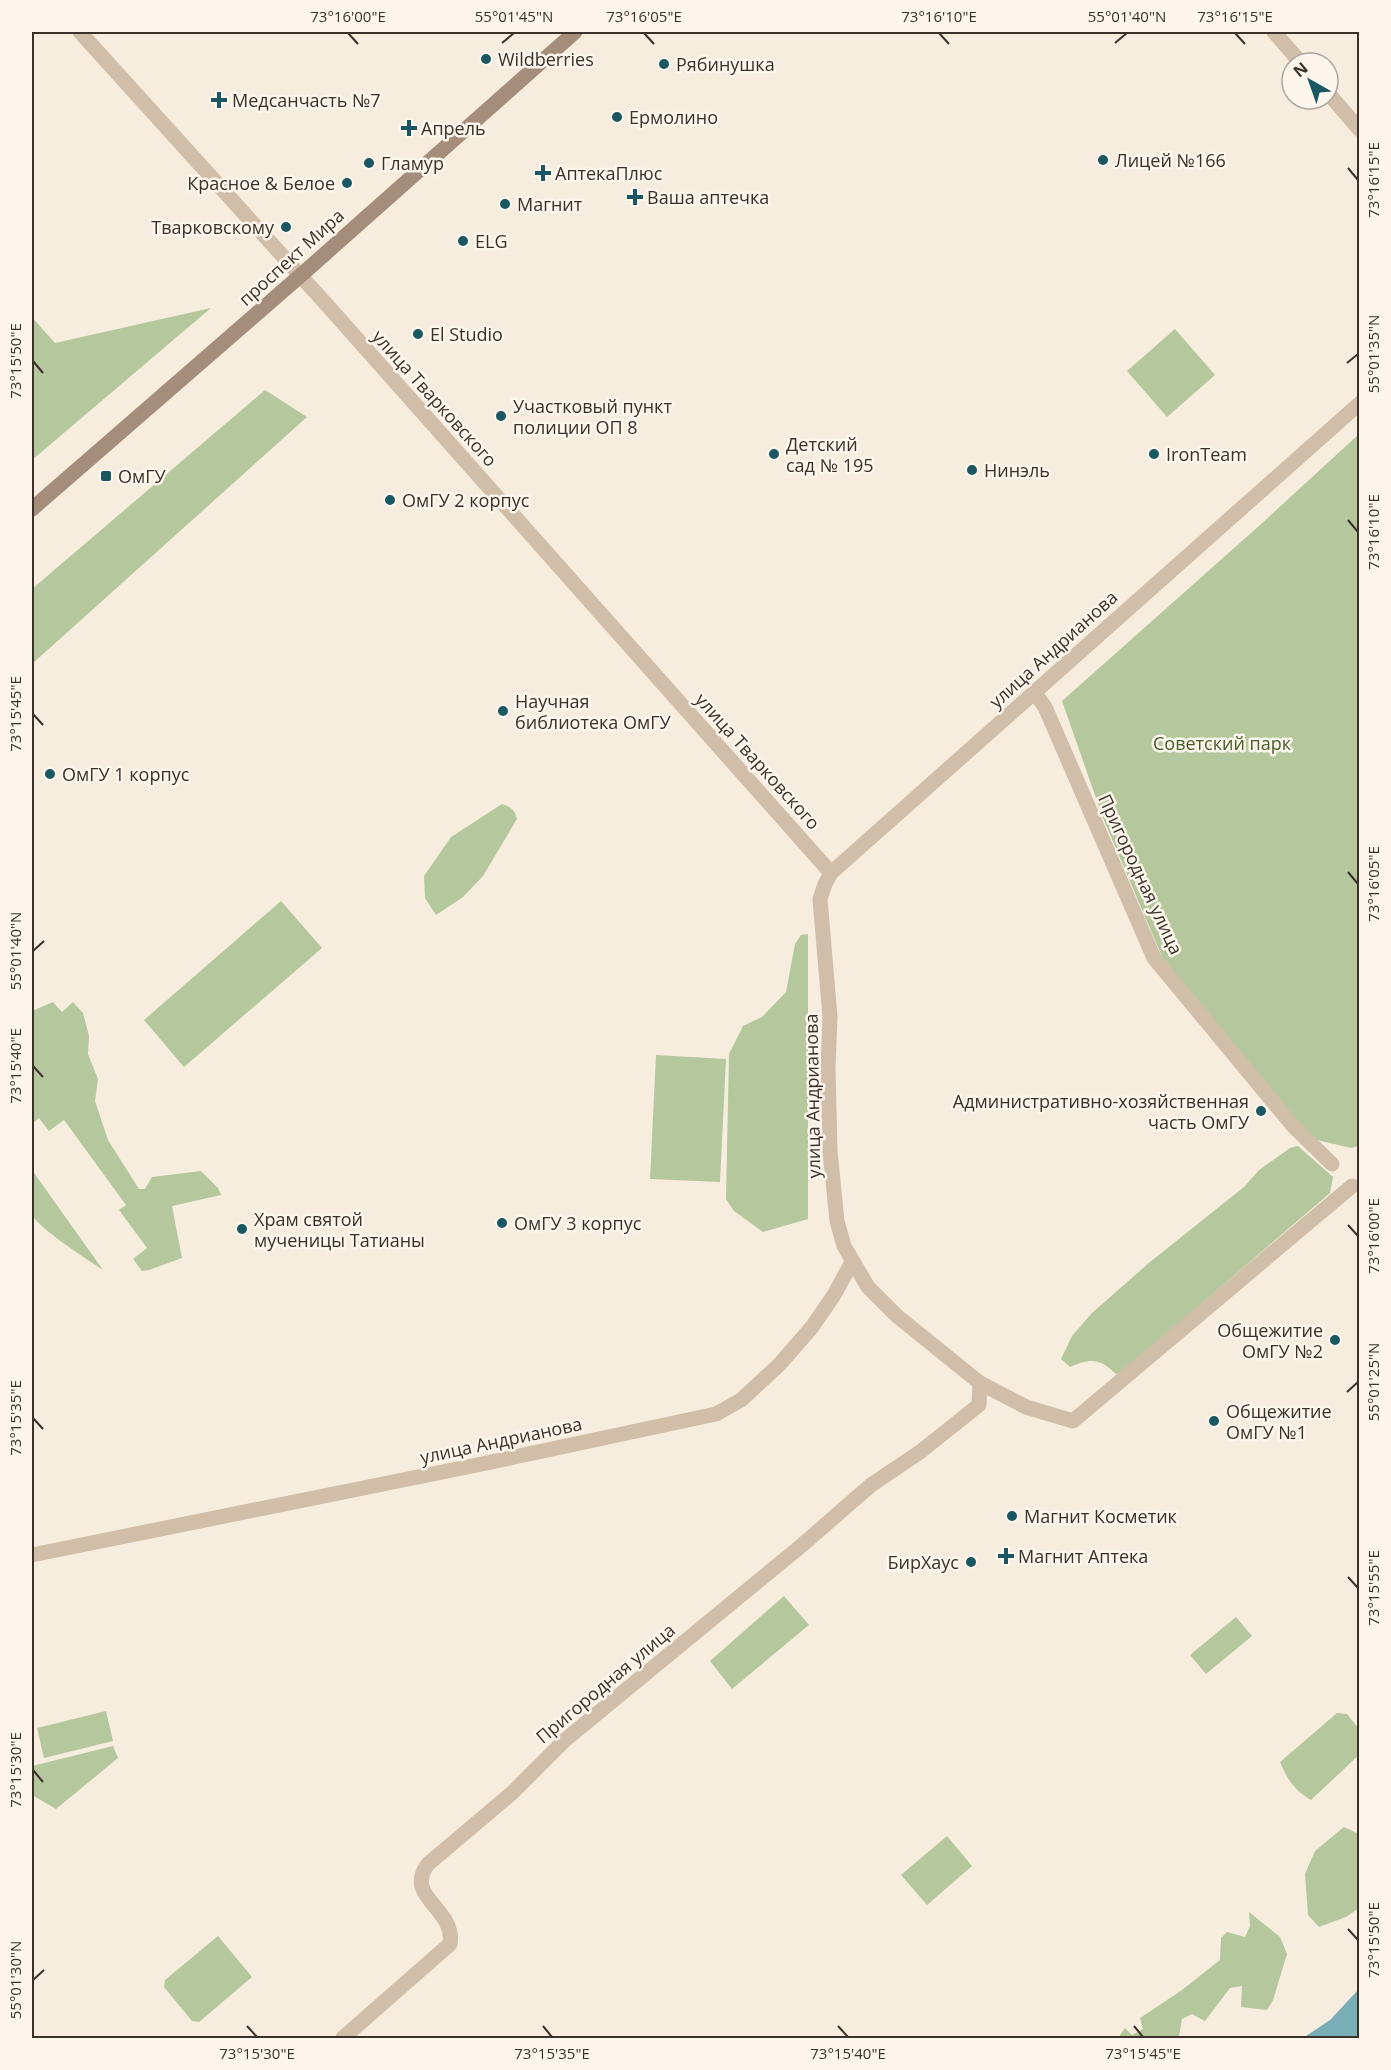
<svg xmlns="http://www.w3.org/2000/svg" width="1391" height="2070" font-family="'Open Sans',sans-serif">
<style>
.green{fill:#b5c79d}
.water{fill:#7aaeb6}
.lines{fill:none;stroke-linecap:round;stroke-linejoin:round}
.minor{stroke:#d0bea9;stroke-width:15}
.secondary{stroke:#a48d7a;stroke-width:15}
.ticks{fill:none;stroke:#3c3129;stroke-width:2}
.poi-dot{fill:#195863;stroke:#fcf6ed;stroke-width:2}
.labels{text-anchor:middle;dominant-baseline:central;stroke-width:5;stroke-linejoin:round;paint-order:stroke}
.poi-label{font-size:18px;fill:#3c3129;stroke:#fcf6ed;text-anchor:start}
.street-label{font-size:18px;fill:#3c3129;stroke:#fcf6ed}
.park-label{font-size:18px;fill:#465e2a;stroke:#fcf6ed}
.neatline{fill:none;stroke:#3c3129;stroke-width:2}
.ticks-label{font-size:15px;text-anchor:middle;fill:#3c3129}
</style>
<rect width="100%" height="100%" fill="#f6eddf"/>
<!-- green -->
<path class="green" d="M211,308L32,460V317L55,343Z
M1175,329L1215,375L1167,417L1127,371Z
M265,390L307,417L32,664V589Z
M1359,434V1146L1351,1148L1313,1139L1163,959L1103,818L1062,701L1260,525Z
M502,804C511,807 515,810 517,819L483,876L463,897L436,915L425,898L424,876L451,837Z
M281,901L322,948L184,1067L144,1020Z
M808,934V1219L763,1232L734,1211L726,1199L729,1054L743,1026L762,1017L786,992L795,944L801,935Z
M53,1002L62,1012L73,1002L83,1013L89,1036L88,1054L98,1079L95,1101L108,1140L139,1189H145L152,1177L201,1171L218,1188L221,1195L172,1206L182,1258L149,1270L142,1271L133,1259L147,1248L119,1210L126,1205L64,1120L49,1131L39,1118L32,1124V1011Z
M656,1055L726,1059L720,1182L650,1179Z
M1298,1146L1333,1177L1330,1193L1124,1370L1116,1374C1100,1358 1090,1358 1070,1367L1061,1359L1072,1336L1092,1313L1150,1262L1244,1187L1259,1170L1290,1148Z
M32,1170L103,1270C90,1261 36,1227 32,1214C28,1204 31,1181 32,1170Z
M784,1596L809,1625L732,1689L710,1661Z
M1236,1617L1252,1636L1206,1674L1190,1655Z
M106,1711L113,1741L44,1758L37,1728Z
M1337,1713L1347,1714L1359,1729V1755L1311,1800C1295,1791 1287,1779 1280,1762Z
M113,1746L118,1758L56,1809L32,1795V1766Z
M1344,1827L1359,1834V1908L1346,1917L1319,1927L1308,1915L1305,1874L1315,1851Z
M947,1836L972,1866L927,1905L901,1875Z
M1249,1912L1280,1937L1287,1954L1273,2000L1267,2010L1241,2007L1242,1986L1230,1988L1205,2021L1192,2014L1182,2019L1179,2036L1182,2038H1118L1125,2028L1132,2035L1143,2029L1140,2018L1182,1990L1220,1960L1221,1938L1227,1932L1245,1937L1250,1926Z
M218,1936L252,1977L199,2022L192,2021L164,1987L165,1980Z"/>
<!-- water -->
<path class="water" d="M1359,1989V2038H1303L1330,2020Z"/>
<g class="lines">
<!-- minor -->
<path class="minor" d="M80,32L327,305L831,873
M1274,32L1301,63
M1328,93L1360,130
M1034,692L1045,707L1154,958L1294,1127L1332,1164
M1352,1186L1073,1421L1026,1407L980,1383L897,1316L868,1287L844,1246L837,1221L830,1151L828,1068L830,1017L820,899L825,884L831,873L1360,403
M32,1555L477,1465L716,1414L741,1400L779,1365L812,1327L834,1295L852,1262
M343,2038L450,1944C456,1908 403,1897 428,1864L512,1793L565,1740L801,1546L871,1485L920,1452L979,1405L980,1383"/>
<!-- secondary -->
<path class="secondary" d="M32,509L300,276L575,32"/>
</g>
<!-- ticks -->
<path class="ticks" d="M348,33L358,44M644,33L654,44M939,33L949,44M1235,33L1245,44M502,43L514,33M1115,43L1127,33M1348,168L1358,180M33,361L43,373M1347,363L1358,354M1348,520L1358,532M33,714L43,725M1348,872L1358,884M33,951L44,941M33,1066L43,1077M1348,1225L1358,1236M1347,1392L1358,1382M33,1418L43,1429M1348,1577L1358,1588M33,1770L43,1782M1348,1929L1358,1940M33,1980L44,1970M247,2026L257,2037M543,2026L552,2037M838,2026L848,2037M1134,2026L1143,2037"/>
<!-- markers -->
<g class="poi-dot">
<circle cx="486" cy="59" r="6"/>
<circle cx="664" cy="64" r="6"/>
<path d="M216 91h6v6h6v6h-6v6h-6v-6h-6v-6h6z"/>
<circle cx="617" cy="117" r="6"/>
<path d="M406 119h6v6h6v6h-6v6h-6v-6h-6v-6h6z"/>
<circle cx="1103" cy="160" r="6"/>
<circle cx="369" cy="163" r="6"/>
<path d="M540 164h6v6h6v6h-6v6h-6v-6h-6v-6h6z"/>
<circle cx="347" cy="183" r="6"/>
<path d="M632 188h6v6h6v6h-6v6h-6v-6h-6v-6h6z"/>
<circle cx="505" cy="204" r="6"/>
<circle cx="286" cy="227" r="6"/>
<circle cx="463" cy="241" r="6"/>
<circle cx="418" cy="334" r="6"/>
<circle cx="501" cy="416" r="6"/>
<circle cx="774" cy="454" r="6"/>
<circle cx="1154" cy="454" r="6"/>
<circle cx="972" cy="470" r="6"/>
<rect x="100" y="470" width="12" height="12" rx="3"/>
<circle cx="390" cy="500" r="6"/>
<circle cx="503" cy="711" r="6"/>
<circle cx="50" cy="774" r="6"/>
<circle cx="1261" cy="1111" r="6"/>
<circle cx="502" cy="1223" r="6"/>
<circle cx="242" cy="1229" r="6"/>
<circle cx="1335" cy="1340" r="6"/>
<circle cx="1214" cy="1421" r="6"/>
<circle cx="1012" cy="1516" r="6"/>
<path d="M1003 1547h6v6h6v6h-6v6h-6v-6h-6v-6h6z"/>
<circle cx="971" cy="1562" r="6"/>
</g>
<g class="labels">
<!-- poi labels -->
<g class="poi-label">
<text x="498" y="59">Wildberries</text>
<text x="676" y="64">Рябинушка</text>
<text x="232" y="100">Медсанчасть №7</text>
<text x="629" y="117">Ермолино</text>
<text x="421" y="128">Апрель</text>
<text x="1115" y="160">Лицей №166</text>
<text x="381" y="163">Гламур</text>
<text x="555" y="173">АптекаПлюс</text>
<text x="335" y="183" text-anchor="end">Красное &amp; Белое</text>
<text x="647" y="197">Ваша аптечка</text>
<text x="517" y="204">Магнит</text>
<text x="274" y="227" text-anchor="end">Тварковскому</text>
<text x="475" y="241">ELG</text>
<text x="430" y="334">El Studio</text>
<text x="513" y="406">Участковый пункт<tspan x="513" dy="21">полиции ОП 8</tspan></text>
<text x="786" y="444">Детский<tspan x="786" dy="21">сад № 195</tspan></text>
<text x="1166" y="454">IronTeam</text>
<text x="984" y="470">Нинэль</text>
<text x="118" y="476">ОмГУ</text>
<text x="402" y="500">ОмГУ 2 корпус</text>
<text x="515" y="701">Научная<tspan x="515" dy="21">библиотека ОмГУ</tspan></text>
<text x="62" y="774">ОмГУ 1 корпус</text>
<text x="1249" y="1101" text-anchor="end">Административно-хозяйственная<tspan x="1249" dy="21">часть ОмГУ</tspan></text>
<text x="254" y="1219">Храм святой<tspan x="254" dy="21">мученицы Татианы</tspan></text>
<text x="514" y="1223">ОмГУ 3 корпус</text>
<text x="1323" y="1330" text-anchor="end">Общежитие<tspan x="1323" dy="21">ОмГУ №2</tspan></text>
<text x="1226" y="1411">Общежитие<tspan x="1226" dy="21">ОмГУ №1</tspan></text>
<text x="1024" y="1516">Магнит Косметик</text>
<text x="1018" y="1556">Магнит Аптека</text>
<text x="959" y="1562" text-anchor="end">БирХаус</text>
</g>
<!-- street labels -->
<g class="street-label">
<text transform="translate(291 257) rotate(-42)">проспект Мира</text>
<text transform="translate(435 398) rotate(48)">улица Тварковского</text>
<text transform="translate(1053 649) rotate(-42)">улица Андрианова</text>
<text transform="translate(758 761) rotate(48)">улица Тварковского</text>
<text transform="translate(1141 874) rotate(65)">Пригородная улица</text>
<text transform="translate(812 1096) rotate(-91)">улица Андрианова</text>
<text transform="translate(501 1440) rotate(-12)">улица Андрианова</text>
<text transform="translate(605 1683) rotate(-40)">Пригородная улица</text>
</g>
<!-- park labels -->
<g class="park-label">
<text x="1222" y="743">Советский парк</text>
</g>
</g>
<!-- border -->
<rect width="1391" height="2070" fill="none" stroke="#fcf6ed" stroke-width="66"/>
<!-- north arrow -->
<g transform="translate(1310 81) rotate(320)"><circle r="28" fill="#fcf6ed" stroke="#afa79f" stroke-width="1.5"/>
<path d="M0-4.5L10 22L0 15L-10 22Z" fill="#195863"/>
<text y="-9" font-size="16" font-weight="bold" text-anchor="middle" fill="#3c3129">N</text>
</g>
<rect x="33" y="33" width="1325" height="2004" class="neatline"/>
<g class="ticks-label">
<text x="348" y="22">73°16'00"E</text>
<text x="514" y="22">55°01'45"N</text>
<text x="644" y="22">73°16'05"E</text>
<text x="939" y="22">73°16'10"E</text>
<text x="1127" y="22">55°01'40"N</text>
<text x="1235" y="22">73°16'15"E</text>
<text transform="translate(1374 180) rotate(-90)" y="5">73°16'15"E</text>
<text transform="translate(1374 354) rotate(-90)" y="5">55°01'35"N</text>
<text transform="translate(16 361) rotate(-90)" y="5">73°15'50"E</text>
<text transform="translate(1374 532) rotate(-90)" y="5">73°16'10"E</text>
<text transform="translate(16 714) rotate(-90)" y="5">73°15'45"E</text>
<text transform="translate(1374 884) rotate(-90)" y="5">73°16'05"E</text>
<text transform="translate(16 951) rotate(-90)" y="5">55°01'40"N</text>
<text transform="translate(16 1066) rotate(-90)" y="5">73°15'40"E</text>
<text transform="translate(1374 1236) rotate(-90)" y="5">73°16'00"E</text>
<text transform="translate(1374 1382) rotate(-90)" y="5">55°01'25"N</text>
<text transform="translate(16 1418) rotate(-90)" y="5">73°15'35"E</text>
<text transform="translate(1374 1588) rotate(-90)" y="5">73°15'55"E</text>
<text transform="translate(16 1770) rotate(-90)" y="5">73°15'30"E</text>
<text transform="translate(1374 1940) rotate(-90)" y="5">73°15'50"E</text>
<text transform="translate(16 1980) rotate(-90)" y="5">55°01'30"N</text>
<text x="257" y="2059">73°15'30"E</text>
<text x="552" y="2059">73°15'35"E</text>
<text x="848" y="2059">73°15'40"E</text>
<text x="1143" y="2059">73°15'45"E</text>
</g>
</svg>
